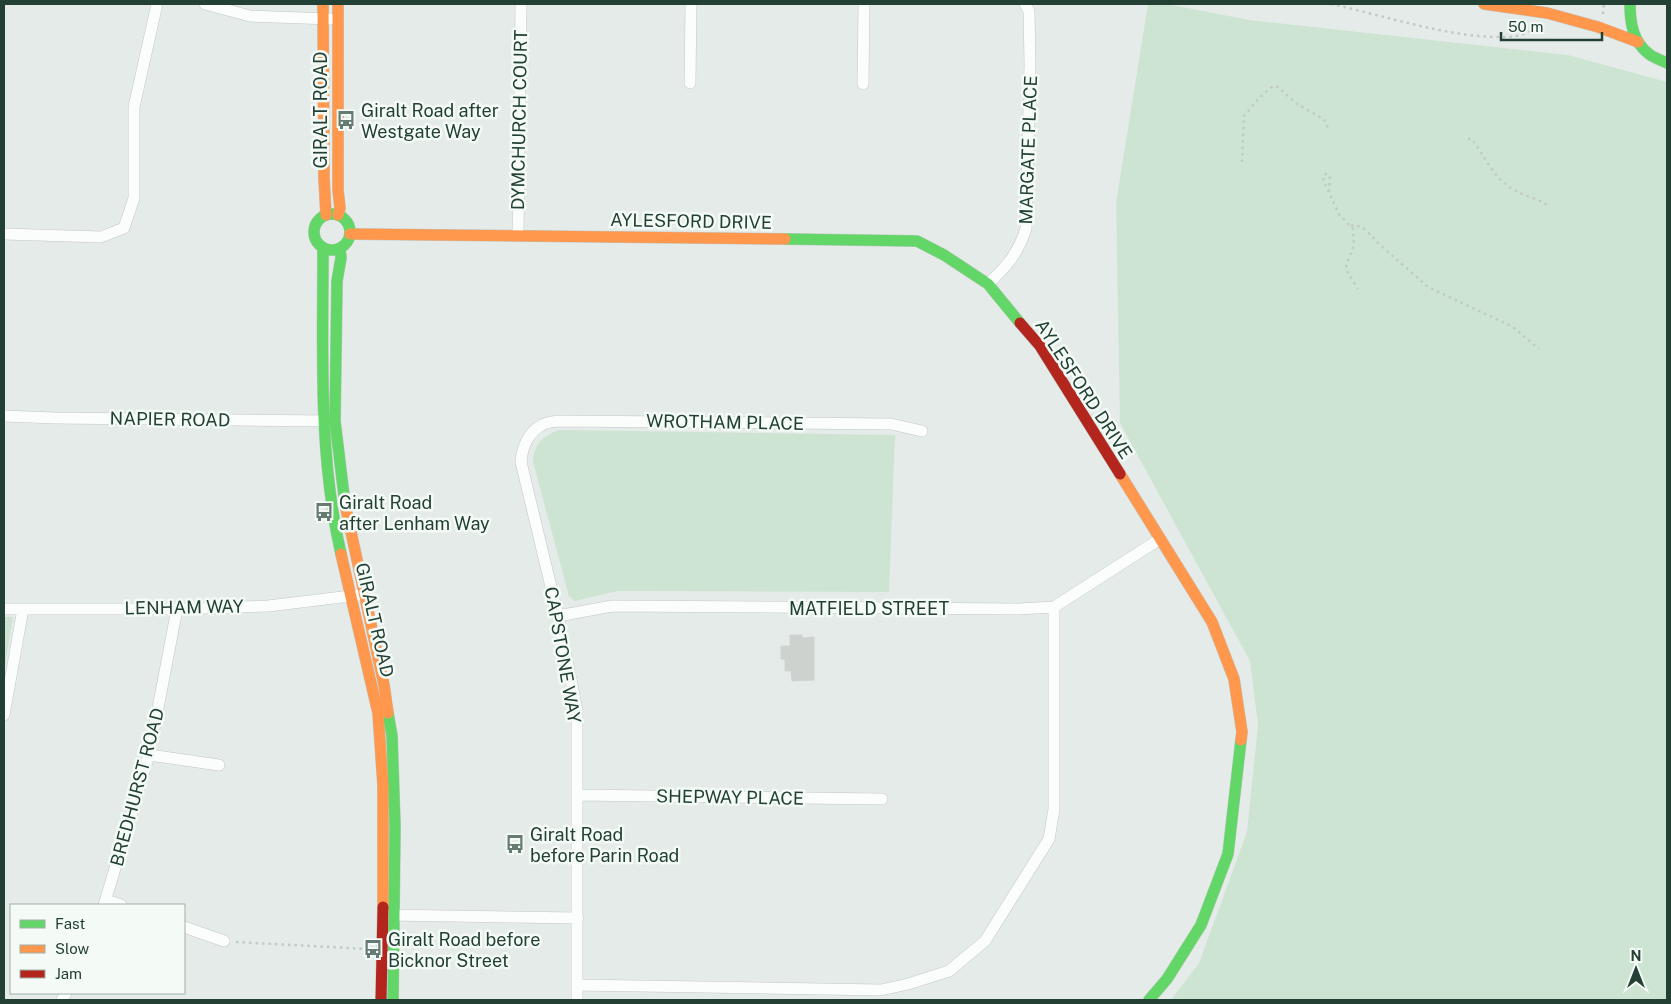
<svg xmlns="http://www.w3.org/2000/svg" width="1671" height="1004" font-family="'Public Sans',sans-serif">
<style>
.green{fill:#cee4d3}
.building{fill:#cdd2cf;stroke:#ced4d1}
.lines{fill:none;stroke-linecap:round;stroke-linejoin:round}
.street-casing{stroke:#c2c8c5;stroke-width:12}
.fast-casing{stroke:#c1c8c5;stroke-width:12}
.slow-casing{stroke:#c1c8c5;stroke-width:12}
.jam-casing{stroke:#c1c8c5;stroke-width:12}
.path{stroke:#c1cbc6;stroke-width:2.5;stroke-dasharray:2.5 4;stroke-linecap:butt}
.street{stroke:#fbfcfc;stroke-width:11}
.fast{stroke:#63d668;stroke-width:11}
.slow{stroke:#ff974d;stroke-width:11}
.jam{stroke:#b3261e;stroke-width:11}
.labels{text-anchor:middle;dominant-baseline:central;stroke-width:5;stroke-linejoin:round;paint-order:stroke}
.street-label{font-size:18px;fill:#224034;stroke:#f4faf6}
.poi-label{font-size:18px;fill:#224034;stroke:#f4faf6;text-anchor:start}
</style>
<rect width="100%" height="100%" fill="#e5ebe8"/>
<!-- green -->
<path class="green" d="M1148,4H1167L1249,20L1568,55L1667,82V1000H1171L1199,963L1247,832L1258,725L1250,661L1120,423L1116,203Z
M559,430L895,435L889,592L618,591L575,601L569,596L533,462C533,445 544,435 559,430Z
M4,617H13L4,671Z"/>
<!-- building -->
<path class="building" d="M790,635H802V638L814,637V680L792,681L791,671H785V659H781V646H790Z"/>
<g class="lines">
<!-- street casing -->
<g class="street-casing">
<path id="street" d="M205,4L250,16L331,19
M690,83L691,4
M863,84L864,4
M4,234L101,237L124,228L134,198V107L157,4
M518,235L521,4
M988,284C1007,266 1017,255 1026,229L1030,64L1029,11L1025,4
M4,416L55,418L329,421
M4,609H177L268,606L359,595
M558,616L612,606L1018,609L1054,607L1160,539
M4,715L23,609
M149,755L219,765
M578,795L882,799
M106,900L121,905
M104,905L149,755L177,609
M387,915L578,918
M184,927L224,941
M578,985L881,990L908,984L949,971L985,941L1049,839L1054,809V607
M62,1000L66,993
M577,1000V710L558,616L521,462C522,448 528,432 542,425C547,422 553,422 558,421L891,424L922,431"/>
</g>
<!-- fast casing -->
<g class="fast-casing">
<path id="fast" d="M1630,4C1630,23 1633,42 1649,54C1654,58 1661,60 1667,63
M314 232a18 18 0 1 1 36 0a18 18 0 1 1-36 0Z
M785,239L917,241L944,255L988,284L1020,323
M323,248C323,351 318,453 341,554
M340,249L341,258L337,281L335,421L345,504
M388,713L392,736L395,826L393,1000
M1149,1000L1167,979L1201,925L1228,854L1241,740"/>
</g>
<!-- slow casing -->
<g class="slow-casing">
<path id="slow" d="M323,4L324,178L326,215
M338,4V190L340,208L338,215
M1484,4L1547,13L1598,27L1638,42
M350,234L785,239
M1120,474L1212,622L1234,679L1242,732L1241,740
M345,504L384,685L388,713
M341,554L378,713L383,785V907"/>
</g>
<!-- jam casing -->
<g class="jam-casing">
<path id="jam" d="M1020,323L1040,346L1120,474
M381,1000L383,907"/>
</g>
<!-- path -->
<path class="path" d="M1331,4C1387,16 1451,39 1509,37C1519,37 1530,31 1539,28
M1603,14L1604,4
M1468,139H1472C1485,157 1494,179 1514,190C1524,196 1537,198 1547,205
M1242,162L1244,116L1260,97L1273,86L1278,87L1297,104L1320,117L1325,121L1328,128
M1329,192L1330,176L1325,174L1323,176L1324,182L1339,214L1353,229L1354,245L1346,266L1347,271L1358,289
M1351,226L1356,225L1366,230L1379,244L1428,287L1513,327L1539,349
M236,942L367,949"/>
<!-- street -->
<use href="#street" class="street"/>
<!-- fast -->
<use href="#fast" class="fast"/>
<!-- slow -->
<use href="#slow" class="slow"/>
<!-- jam -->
<use href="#jam" class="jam"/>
</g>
<!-- icons -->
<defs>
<g id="bus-bare" transform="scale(1.5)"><path d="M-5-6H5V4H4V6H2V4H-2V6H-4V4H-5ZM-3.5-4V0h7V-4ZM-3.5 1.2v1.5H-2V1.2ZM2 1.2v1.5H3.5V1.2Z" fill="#667c73" stroke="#f4faf6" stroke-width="2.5" paint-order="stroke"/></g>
</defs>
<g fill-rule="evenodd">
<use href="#bus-bare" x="346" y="120"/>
<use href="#bus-bare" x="324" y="512"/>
<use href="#bus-bare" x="515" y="844"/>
<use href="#bus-bare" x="373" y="949"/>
</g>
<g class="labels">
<!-- street labels -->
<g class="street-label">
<text transform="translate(320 110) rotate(-90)">GIRALT ROAD</text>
<text transform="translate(519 120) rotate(-89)">DYMCHURCH COURT</text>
<text transform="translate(1028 150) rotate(-88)">MARGATE PLACE</text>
<text transform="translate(691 221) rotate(1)">AYLESFORD DRIVE</text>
<text transform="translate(1084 389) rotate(57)">AYLESFORD DRIVE</text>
<text transform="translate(170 419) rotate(1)">NAPIER ROAD</text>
<text transform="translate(725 422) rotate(1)">WROTHAM PLACE</text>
<text transform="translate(184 607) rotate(-1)">LENHAM WAY</text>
<text x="869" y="608">MATFIELD STREET</text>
<text transform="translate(375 620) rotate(77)">GIRALT ROAD</text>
<text transform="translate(563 655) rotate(80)">CAPSTONE WAY</text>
<text transform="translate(137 787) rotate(-75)">BREDHURST ROAD</text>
<text transform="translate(730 797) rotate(1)">SHEPWAY PLACE</text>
</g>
<!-- poi labels -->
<g class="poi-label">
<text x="361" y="110">Giralt Road after<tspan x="361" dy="21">Westgate Way</tspan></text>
<text x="339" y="502">Giralt Road<tspan x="339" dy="21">after Lenham Way</tspan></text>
<text x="530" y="834">Giralt Road<tspan x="530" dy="21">before Parin Road</tspan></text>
<text x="388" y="939">Giralt Road before<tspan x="388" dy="21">Bicknor Street</tspan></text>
</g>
</g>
<!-- border -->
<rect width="1671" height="1004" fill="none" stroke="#224034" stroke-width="10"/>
<!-- legend -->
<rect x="10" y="904" width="175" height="90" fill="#f4faf6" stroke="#a0b0a8"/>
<rect x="20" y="920" width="25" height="8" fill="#63d668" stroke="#a0b0a8"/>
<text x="55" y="929" font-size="15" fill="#224034">Fast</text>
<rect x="20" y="945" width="25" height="8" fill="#ff974d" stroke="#a0b0a8"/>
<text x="55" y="954" font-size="15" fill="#224034">Slow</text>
<rect x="20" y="970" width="25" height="8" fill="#b3261e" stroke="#a0b0a8"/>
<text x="55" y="979" font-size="15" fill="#224034">Jam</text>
<!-- north arrow -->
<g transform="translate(1636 969)" stroke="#f4faf6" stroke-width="4" paint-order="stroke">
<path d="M0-4L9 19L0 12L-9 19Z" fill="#224034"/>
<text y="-8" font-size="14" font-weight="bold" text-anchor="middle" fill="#224034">N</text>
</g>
<!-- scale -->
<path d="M1501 32v8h101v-8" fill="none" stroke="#224034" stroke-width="2.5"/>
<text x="1508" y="32" font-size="15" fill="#224034" stroke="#f4faf6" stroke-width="4" paint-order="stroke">50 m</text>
</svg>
